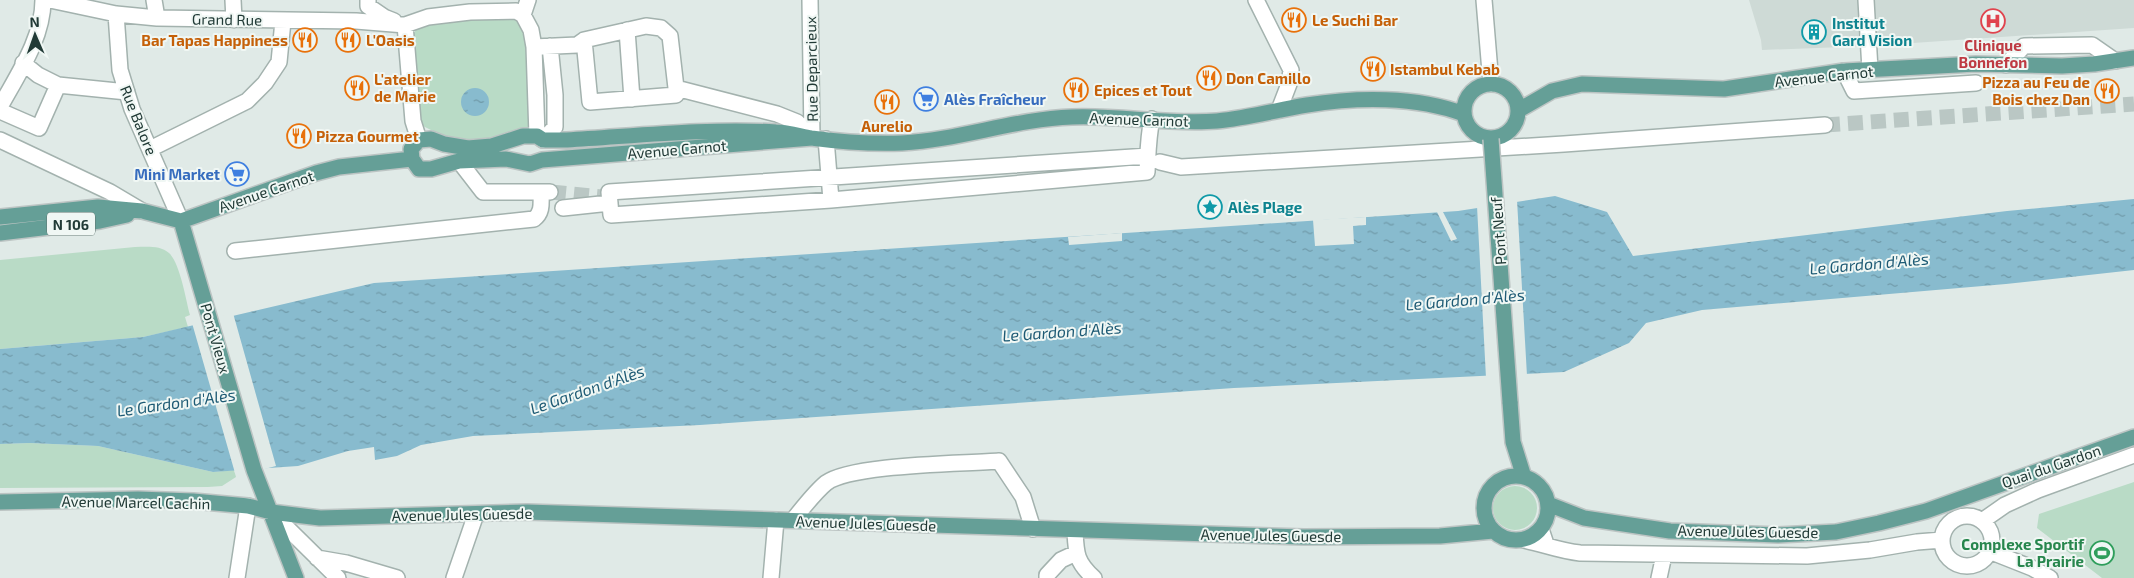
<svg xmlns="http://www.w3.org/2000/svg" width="2134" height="578" font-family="'Exo 2',sans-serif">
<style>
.built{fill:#cedad6}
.green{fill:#b9dbc6}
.water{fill:url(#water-ripples)}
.pier{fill:#e0eae7}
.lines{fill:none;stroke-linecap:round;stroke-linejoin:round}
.minor-tunnel{stroke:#bac7c4;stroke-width:15;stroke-dasharray:15 8;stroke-linecap:butt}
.minor-casing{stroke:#a3b2ae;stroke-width:18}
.major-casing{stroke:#bcc4c3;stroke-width:18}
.minor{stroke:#fff;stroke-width:15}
.major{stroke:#659f97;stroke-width:15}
.major-bridge-casing{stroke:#bcc4c3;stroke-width:18;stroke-linecap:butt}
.major-bridge{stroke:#659f97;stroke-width:15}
.labels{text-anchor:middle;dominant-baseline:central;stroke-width:4;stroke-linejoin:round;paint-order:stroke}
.shield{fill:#f0f7f4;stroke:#5f736f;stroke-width:1}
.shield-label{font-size:14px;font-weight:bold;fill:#213a36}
.street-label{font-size:15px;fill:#213a36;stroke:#f0f7f4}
.food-label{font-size:15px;font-weight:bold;fill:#c56008;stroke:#f0f7f4;text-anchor:start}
.culture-label{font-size:15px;font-weight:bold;fill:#0d838f;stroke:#f0f7f4;text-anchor:start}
.health-label{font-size:15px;font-weight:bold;fill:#be3a42;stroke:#f0f7f4}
.shop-label{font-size:15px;font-weight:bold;fill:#366cbe;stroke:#f0f7f4;text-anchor:start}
.leisure-label{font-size:15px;font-weight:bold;fill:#27864d;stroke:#f0f7f4;text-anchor:end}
.water-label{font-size:16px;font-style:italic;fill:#1d5a74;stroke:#f0f7f4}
</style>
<defs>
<pattern id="water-ripples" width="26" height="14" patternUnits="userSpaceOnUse" patternTransform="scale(1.25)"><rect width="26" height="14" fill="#88bbce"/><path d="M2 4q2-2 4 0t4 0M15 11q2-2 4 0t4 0" fill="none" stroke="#6f99a8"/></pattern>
</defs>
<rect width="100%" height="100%" fill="#e0eae7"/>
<!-- built -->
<path class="built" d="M1749,0H2134V28L1869,46L1762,50L1761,40Z"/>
<!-- green -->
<path class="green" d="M510,16L518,21L525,29L529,124L526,131L519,135L457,143L423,126L420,122L411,41L415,31L426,23Z
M135,247C146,247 160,245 169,253C180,263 186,300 190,315L185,317L188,327L143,337L0,349V260Z
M30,443L98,446L213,472L234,470L236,477L222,486L208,487L0,488V444Z
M2134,482V578H2102L2037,528L2039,514Z
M1493 508a22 22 0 1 1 44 0a22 22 0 1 1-44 0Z"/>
<!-- water -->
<path class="water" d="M461 102a14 14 0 1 1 28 0a14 14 0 1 1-28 0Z
M1555,196L1607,212L1633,256L2007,211L2134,199V270L2006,284L1702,310L1646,323L1629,343L1564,372L1234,388L700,425L473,436L421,445L397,456L375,460L374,447L348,451L298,466L213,472L98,446L30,443L0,444V349L143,337L374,283L1458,211Z"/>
<!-- pier -->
<path class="pier" d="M1517,200L1527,376L1486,378L1477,206Z
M1437,212H1443L1457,239L1451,241Z
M1366,217V225L1353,226L1354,244L1315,246L1313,220Z
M1122,233V241L1069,245L1068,237Z
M233,313L276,466L257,471L235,473L192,323Z"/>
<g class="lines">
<!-- minor-tunnel -->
<path class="minor-tunnel" d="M1825,125L2134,104
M551,192L601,197L619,196"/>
<!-- minor casing -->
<g class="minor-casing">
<path id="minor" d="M50,0L116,14L157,18L356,21L405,25L428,17L470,12L516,11L523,15L531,30L534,47L537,136
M154,0L157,18
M233,0L234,20
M368,0V6L384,17L394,21
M810,0L812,138
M1256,0L1291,70L1289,84L1279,110
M1484,0L1491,84
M1866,0L1870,70
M116,14L120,70L132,109L181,221
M523,15L528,0
M405,25L413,121L419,140
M627,30L632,99
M584,40L590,102L676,95V88
M534,47L577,45L584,40L646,26L661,28L670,36L676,88L777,114L797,122L812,138
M23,63L38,75L58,85
M2006,65L2024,46L2092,45L2115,61
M1844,71L1854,91L1976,83
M0,107C18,74 43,38 43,0
M0,111L39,128L58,85L127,92
M826,139L831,200
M0,140L110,192L142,211
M543,140L555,127V95L550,46
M150,149L247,101L265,83L279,62L283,21
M1148,156L609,192L611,215L831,200L1147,172C1148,154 1148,137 1152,119
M459,161L483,192H550
M1160,162L1181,167L1564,144L1825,125
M563,208L610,203
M235,251L534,219C543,212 541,203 541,192
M271,512L338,578
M1942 541a25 25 0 1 1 50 0a25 25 0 1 1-50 0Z
M793,520C803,508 814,493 826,483C851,464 962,464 999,461L1023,497L1033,529
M1982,521L2005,505L2038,490L2134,455
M1541,529L1546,544
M1075,531C1076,553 1076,562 1094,578
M1524,540C1543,544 1560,551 1580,553L1807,556L1870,550L1917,542L1942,540
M1989,551L2032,568L2050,578
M317,558L346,563L397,578
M237,578L248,506
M454,578L476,514
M771,578L776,520
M1047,578V575L1061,560L1076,553
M1659,578L1664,555"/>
</g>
<!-- major casing -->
<g class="major-casing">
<path id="major" d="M1464 111a27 27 0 1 1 54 0a27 27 0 1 1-54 0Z
M1519,110L1552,91L1582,84L1724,89L1844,71L1976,64L2062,66L2094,64L2134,58
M812,138L542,160L530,164L506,159L459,161L431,169H419L412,159L411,149L419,140L431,139L444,144L468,148L492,146L523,136H537L543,140H567C636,136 706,128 776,132C788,132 800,136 811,138C841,142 873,144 902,143C959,140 1015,119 1072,117C1121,115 1169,125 1217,121C1248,118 1277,110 1307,105C1357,97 1416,96 1464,114
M0,217L98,207L142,211L181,221
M181,221L254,470L296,578
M181,221L316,173L339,167L412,159
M0,233L100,221L127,215
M1510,402L1513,442L1524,477
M1484 508a32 32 0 1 1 64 0a32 32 0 1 1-64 0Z
M0,502L138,499L193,501L248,506L271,512L320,518L527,512L1304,537L1440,536L1493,531
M1548,504L1584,518L1670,531L1778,535L1836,532L1879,523L1926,511L2134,437"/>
</g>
<!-- minor -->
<use href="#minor" class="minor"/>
<!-- major -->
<use href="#major" class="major"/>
<!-- major-bridge casing -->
<g class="major-bridge-casing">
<path id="major-bridge" d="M1491,139L1510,402"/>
</g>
<!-- major-bridge -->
<use href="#major-bridge" class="major-bridge"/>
</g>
<!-- icons -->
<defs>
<g id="restaurant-ring" transform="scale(1.25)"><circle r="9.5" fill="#f0f7f4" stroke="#e8710a" stroke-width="1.5"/><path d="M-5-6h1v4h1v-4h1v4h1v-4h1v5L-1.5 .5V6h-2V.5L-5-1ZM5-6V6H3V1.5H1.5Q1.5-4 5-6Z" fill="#e8710a"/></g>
<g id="hospital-ring" transform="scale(1.25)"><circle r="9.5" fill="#f0f7f4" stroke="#e0444e" stroke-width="1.5"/><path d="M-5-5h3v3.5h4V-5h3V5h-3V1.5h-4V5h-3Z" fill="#e0444e"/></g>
<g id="building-ring" transform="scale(1.25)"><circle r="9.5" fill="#f0f7f4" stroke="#0f9aa8" stroke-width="1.5"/><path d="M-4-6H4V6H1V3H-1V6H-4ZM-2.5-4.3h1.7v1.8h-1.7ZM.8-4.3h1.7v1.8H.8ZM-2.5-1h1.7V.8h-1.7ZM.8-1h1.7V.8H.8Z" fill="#0f9aa8"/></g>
<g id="supermarket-ring" transform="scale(1.25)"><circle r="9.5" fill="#f0f7f4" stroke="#3f7fe0" stroke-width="1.5"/><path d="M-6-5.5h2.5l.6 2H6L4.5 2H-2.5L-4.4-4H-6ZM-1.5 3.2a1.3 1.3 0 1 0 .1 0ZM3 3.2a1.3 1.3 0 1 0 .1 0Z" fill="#3f7fe0"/></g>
<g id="sight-ring" transform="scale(1.25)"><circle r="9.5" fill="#f0f7f4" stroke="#0f9aa8" stroke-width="1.5"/><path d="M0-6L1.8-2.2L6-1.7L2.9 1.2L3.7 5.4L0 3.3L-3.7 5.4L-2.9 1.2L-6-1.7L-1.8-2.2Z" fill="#0f9aa8"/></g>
<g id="stadium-ring" transform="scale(1.25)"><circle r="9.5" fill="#f0f7f4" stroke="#2e9e5b" stroke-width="1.5"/><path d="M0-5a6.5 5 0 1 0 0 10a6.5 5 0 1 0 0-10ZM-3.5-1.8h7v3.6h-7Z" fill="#2e9e5b"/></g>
</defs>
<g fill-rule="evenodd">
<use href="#restaurant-ring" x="1294" y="20"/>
<use href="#hospital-ring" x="1993" y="21"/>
<use href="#building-ring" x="1814" y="32"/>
<use href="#restaurant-ring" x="305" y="40"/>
<use href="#restaurant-ring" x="348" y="40"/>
<use href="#restaurant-ring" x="1373" y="69"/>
<use href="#restaurant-ring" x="1209" y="78"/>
<use href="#restaurant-ring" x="357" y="88"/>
<use href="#restaurant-ring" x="1076" y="90"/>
<use href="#restaurant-ring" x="2107" y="91"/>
<use href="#supermarket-ring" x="926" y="99"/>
<use href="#restaurant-ring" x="887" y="102"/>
<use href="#restaurant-ring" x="299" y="136"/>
<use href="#supermarket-ring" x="237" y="174"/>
<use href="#sight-ring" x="1210" y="207"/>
<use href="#stadium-ring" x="2102" y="553"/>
</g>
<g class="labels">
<!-- shield labels -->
<rect class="shield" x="47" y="212.5" width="48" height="23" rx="4"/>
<g class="shield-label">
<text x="71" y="224">N 106</text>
</g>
<!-- street labels -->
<g class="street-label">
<text transform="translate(227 19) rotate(1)">Grand Rue</text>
<text transform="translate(811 69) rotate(-91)">Rue Deparcieux</text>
<text transform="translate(1824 76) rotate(-6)">Avenue Carnot</text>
<text transform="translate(1139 119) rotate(2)">Avenue Carnot</text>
<text transform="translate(139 120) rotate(68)">Rue Balore</text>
<text transform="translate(677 149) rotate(-5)">Avenue Carnot</text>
<text transform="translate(266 191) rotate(-19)">Avenue Carnot</text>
<text transform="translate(1498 231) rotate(-94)">Pont Neuf</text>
<text transform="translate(216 338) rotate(74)">Pont Vieux</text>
<text transform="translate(2051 466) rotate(-19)">Quai du Gardon</text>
<text transform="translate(136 502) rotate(1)">Avenue Marcel Cachin</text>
<text transform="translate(462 514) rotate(-1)">Avenue Jules Guesde</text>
<text transform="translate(866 523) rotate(2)">Avenue Jules Guesde</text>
<text transform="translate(1748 531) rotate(1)">Avenue Jules Guesde</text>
<text transform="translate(1271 535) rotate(1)">Avenue Jules Guesde</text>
</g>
<!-- food labels -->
<g class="food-label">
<text x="1312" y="20">Le Suchi Bar</text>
<text x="288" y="40" text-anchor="end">Bar Tapas Happiness</text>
<text x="366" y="40">L'Oasis</text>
<text x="1390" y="69">Istambul Kebab</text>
<text x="1226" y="78">Don Camillo</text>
<text x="374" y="79">L'atelier<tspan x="374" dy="17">de Marie</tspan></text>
<text x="2090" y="82" text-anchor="end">Pizza au Feu de<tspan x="2090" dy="17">Bois chez Dan</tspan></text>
<text x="1094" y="90">Epices et Tout</text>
<text x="887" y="126" text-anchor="middle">Aurelio</text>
<text x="316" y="136">Pizza Gourmet</text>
</g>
<!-- culture labels -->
<g class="culture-label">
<text x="1832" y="23">Institut<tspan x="1832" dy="17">Gard Vision</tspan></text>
<text x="1228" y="207">Alès Plage</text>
</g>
<!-- health labels -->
<g class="health-label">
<text x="1993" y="45">Clinique<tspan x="1993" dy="17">Bonnefon</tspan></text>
</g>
<!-- shop labels -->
<g class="shop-label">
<text x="944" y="99">Alès Fraîcheur</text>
<text x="220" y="174" text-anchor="end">Mini Market</text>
</g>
<!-- leisure labels -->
<g class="leisure-label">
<text x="2084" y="544">Complexe Sportif<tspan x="2084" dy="17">La Prairie</tspan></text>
</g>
<!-- water labels -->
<g class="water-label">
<text transform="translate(1869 263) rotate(-5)">Le Gardon d'Alès</text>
<text transform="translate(1465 299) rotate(-5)">Le Gardon d'Alès</text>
<text transform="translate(1062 331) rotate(-4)">Le Gardon d'Alès</text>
<text transform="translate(587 389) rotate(-19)">Le Gardon d'Alès</text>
<text transform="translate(176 402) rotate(-8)">Le Gardon d'Alès</text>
</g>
</g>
<!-- north arrow -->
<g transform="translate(35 35) rotate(358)" stroke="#f0f7f4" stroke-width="4" paint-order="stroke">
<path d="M0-4L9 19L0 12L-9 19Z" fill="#213a36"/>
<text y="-8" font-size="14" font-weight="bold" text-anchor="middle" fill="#213a36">N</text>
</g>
</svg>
